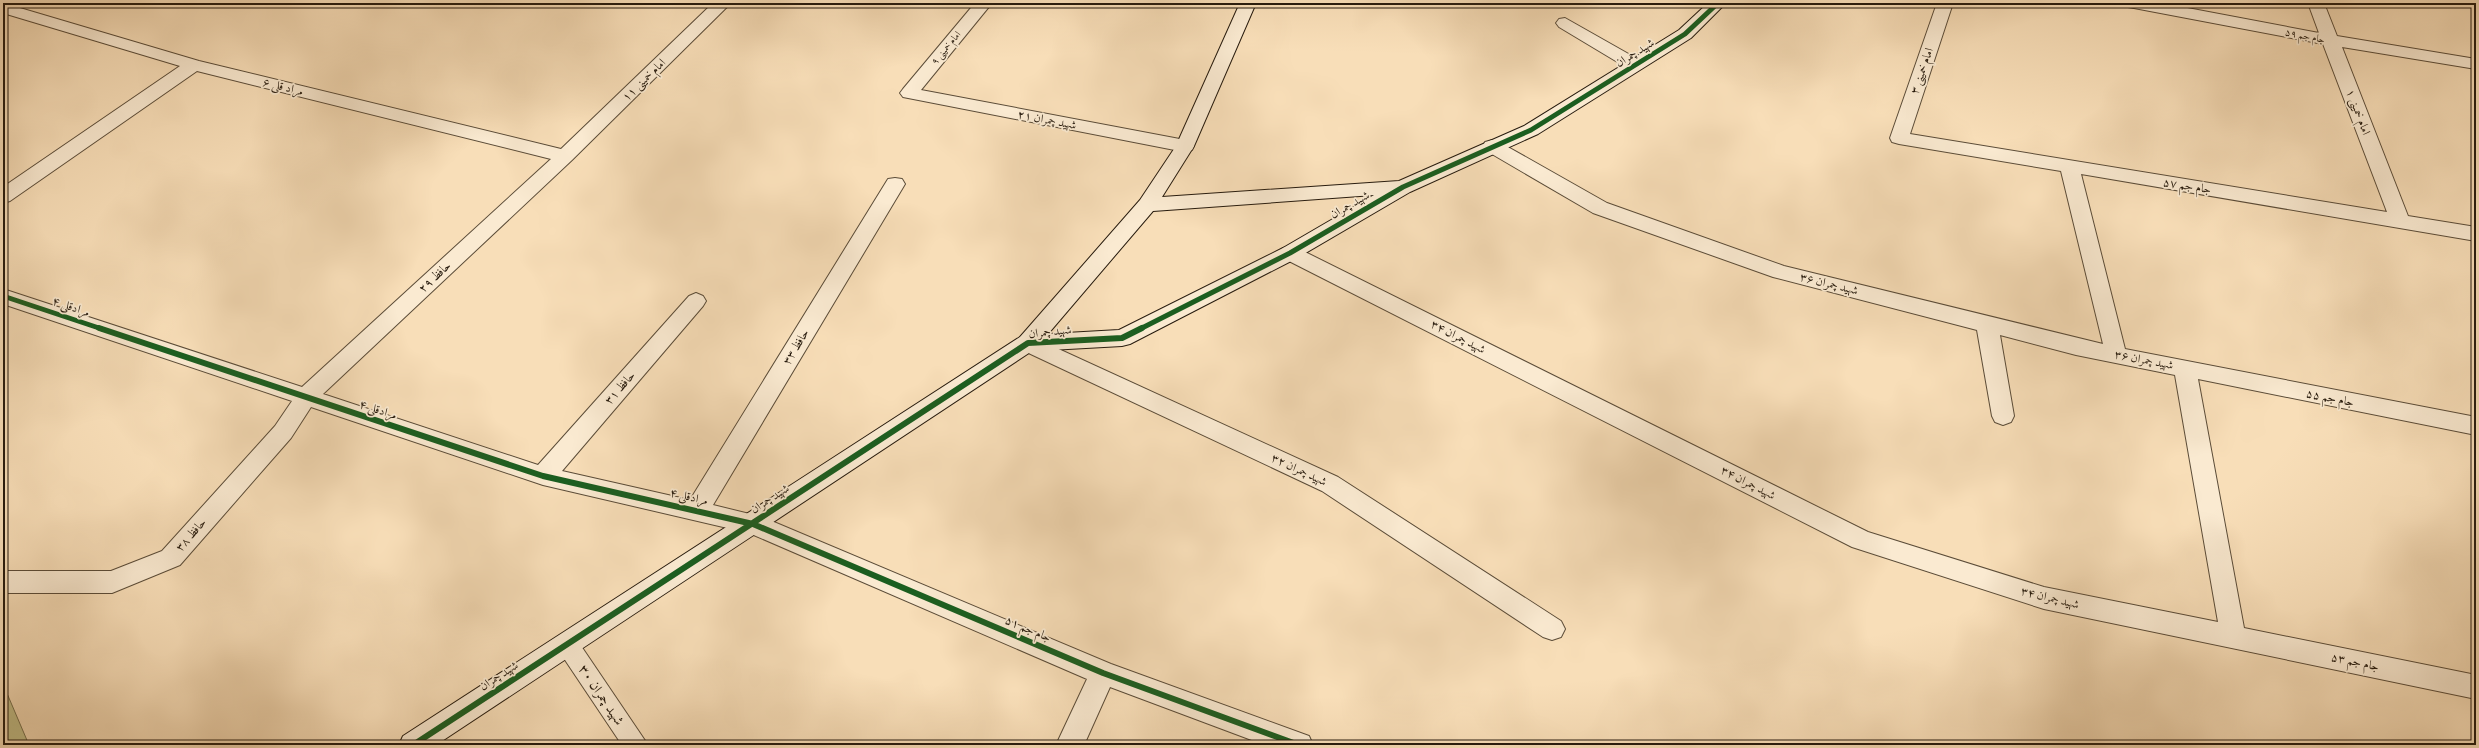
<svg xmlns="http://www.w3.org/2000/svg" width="2479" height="748" font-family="'Libre Bodoni',Amiri,serif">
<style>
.green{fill:#c3c08a;stroke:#756e4c}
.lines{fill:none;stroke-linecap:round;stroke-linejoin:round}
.lane-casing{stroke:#5b4c38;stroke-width:2}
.street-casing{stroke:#5b4c38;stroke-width:2}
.secondary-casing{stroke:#271b0e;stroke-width:2}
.lane{fill:#faead1;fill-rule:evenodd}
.street{fill:#faead1;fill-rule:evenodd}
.secondary{fill:#faead1;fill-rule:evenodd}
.cycleway-far1-casing{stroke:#faead1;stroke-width:7}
.cycleway-casing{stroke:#faead1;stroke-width:9}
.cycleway-far1{stroke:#1b5e20;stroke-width:5}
.cycleway{stroke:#1b5e20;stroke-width:6}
.labels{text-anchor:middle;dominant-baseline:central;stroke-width:3.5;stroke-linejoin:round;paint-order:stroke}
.far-street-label{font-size:10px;fill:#271b0e;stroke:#faead1}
.street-label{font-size:12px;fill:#271b0e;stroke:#faead1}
.near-street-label{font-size:14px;fill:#271b0e;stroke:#faead1}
</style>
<rect width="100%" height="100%" fill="#f8deb8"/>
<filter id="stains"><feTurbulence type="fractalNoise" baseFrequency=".005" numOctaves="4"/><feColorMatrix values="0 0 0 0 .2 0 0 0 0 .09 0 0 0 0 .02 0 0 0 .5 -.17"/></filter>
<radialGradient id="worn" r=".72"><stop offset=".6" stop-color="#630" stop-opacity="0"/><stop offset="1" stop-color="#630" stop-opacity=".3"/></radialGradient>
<!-- green -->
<path class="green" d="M3,684L29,745H3Z"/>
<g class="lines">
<!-- lane casing -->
<g class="lane-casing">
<path id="lane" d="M567,634L575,637L648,745H622L559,651L556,644L559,637Z"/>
</g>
<!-- street casing -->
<g class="street-casing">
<path id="street" d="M3,3L199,61L561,149L713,3H731L572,160L323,394L538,465L689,296L696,293L703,296L706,301L703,306L562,471L690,500L888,179L895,178L902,179L905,184L713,505L762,517L1111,664L1309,736L1313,745H1265L1110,687L1084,745H1056L1087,679L749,533L543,485L311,407L291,438L180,565L112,593H3V571H111L162,551L275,426L292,401L3,304V289L302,387L551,159L197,71L10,201L3,203V187L180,66L3,13Z
M975,3H992L921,90L1185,140L1192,142L1194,146L1192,150L1185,152L903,97L900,93L903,89Z
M1937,3H1953L1910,134L2387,212L2323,44L2134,8L2128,7L2126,3H2161L2319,33L2308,3H2324L2337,36L2476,59V69L2342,47L2408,216L2476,227V241L2081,174L2125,349L2476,417V435L2198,379L2244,628L2476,675V699L2044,609L1852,547L1283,258L1280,253L1283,248L1290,246L1297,248L1868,532L2044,587L2218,622L2175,375L2076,355L2000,335L2014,416L2011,422L2003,425L1995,422L1992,416L1977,330L1773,277L1593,213L1485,150L1483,146L1485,142L1492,140L1499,142L1607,203L1784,266L2103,344L2061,171L1899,144L1892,142L1890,138Z
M1565,18L1641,61L1644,65L1641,69H1629L1559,27L1556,23L1559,19Z
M1028,335L1338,477L1561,621L1565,629L1561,637L1552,640L1543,637L1322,491L1020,349L1017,343L1020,337Z"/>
</g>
<!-- secondary casing -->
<g class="secondary-casing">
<path id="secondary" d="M1240,3H1256L1194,146L1162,197L1399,181L1524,126L1679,30L1708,3H1726L1691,38L1538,134L1410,192L1297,258L1130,344L1122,346L1032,351L436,745H399L403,736L1020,337L1140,200L1176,146ZM1374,195L1283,248L1119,330L1048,334L1153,211Z"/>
</g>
<!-- lane -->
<use href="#lane" class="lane"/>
<!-- street -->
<use href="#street" class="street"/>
<!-- secondary -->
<use href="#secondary" class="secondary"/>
<!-- cycleway-far1 casing -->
<g class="cycleway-far1-casing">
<path id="cycleway-far1" d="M3,296L102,329
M1140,329L1290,253L1403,187L1531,130L1685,34L1718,3"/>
</g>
<!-- cycleway casing -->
<g class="cycleway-casing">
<path id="cycleway" d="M99,328L543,476L753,524L1103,673L1299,745
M413,745L1028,343L1122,338L1142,328"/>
</g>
<!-- cycleway-far1 -->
<use href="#cycleway-far1" class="cycleway-far1"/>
<!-- cycleway -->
<use href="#cycleway" class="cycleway"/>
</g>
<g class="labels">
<!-- far-street labels -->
<g class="far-street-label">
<text transform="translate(2305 36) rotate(11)">جام جم ۵۹</text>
<text transform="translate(946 48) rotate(-50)">امام خمینی ۹</text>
</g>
<!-- street labels -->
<g class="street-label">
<text transform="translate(1635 53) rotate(-32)">شهید چمران</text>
<text transform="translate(1922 71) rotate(-71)">امام خمینی ۳</text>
<text transform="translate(644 80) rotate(-44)">امام خمینی ۱۱</text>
<text transform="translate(283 87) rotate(14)">مراد قلی ۶</text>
<text transform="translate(2358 112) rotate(69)">امام خمینی ۱</text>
<text transform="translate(1047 120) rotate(11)">شهید چمران ۲۱</text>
<text transform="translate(2187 186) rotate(9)">جام جم ۵۷</text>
<text transform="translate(1350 205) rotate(-30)">شهید چمران</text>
<text transform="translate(435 277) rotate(-43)">حافظ ۲۹</text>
<text transform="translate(1829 284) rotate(14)">شهید چمران ۳۶</text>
<text transform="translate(71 307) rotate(19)">مرادقلی ۴</text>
<text transform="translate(1050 332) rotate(-6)">شهید چمران</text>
<text transform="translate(1458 337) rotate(27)">شهید چمران ۳۴</text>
<text transform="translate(796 347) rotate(-59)">حافظ ۳۳</text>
<text transform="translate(2144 360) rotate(11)">شهید چمران ۳۶</text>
<text transform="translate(620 388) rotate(-49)">حافظ ۳۱</text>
<text transform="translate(2330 398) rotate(11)">جام جم ۵۵</text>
<text transform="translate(378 410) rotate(18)">مرادقلی ۴</text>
<text transform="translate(1299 470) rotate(25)">شهید چمران ۳۲</text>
<text transform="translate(1748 483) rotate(27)">شهید چمران ۳۴</text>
<text transform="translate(689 497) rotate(13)">مرادقلی ۴</text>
<text transform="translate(770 499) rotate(-33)">شهید چمران</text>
<text transform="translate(191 535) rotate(-49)">حافظ ۳۸</text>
<text transform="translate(2050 598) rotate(14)">شهید چمران ۳۴</text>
<text transform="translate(1028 629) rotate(23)">جام جم ۵۱</text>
<text transform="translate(2355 662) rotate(12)">جام جم ۵۳</text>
<text transform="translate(499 676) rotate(-33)">شهید چمران</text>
</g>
<!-- near-street labels -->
<g class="near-street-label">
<text transform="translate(601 695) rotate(56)">شهید چمران ۳۰</text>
</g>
</g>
<!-- margin -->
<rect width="2479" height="748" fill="none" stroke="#f8deb8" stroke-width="16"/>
<rect x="4" y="4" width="2471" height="740" fill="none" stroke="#271b0e" stroke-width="2"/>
<rect x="8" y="8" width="2463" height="732" fill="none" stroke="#271b0e"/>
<rect width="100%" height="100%" filter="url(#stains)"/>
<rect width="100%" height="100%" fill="url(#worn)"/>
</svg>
